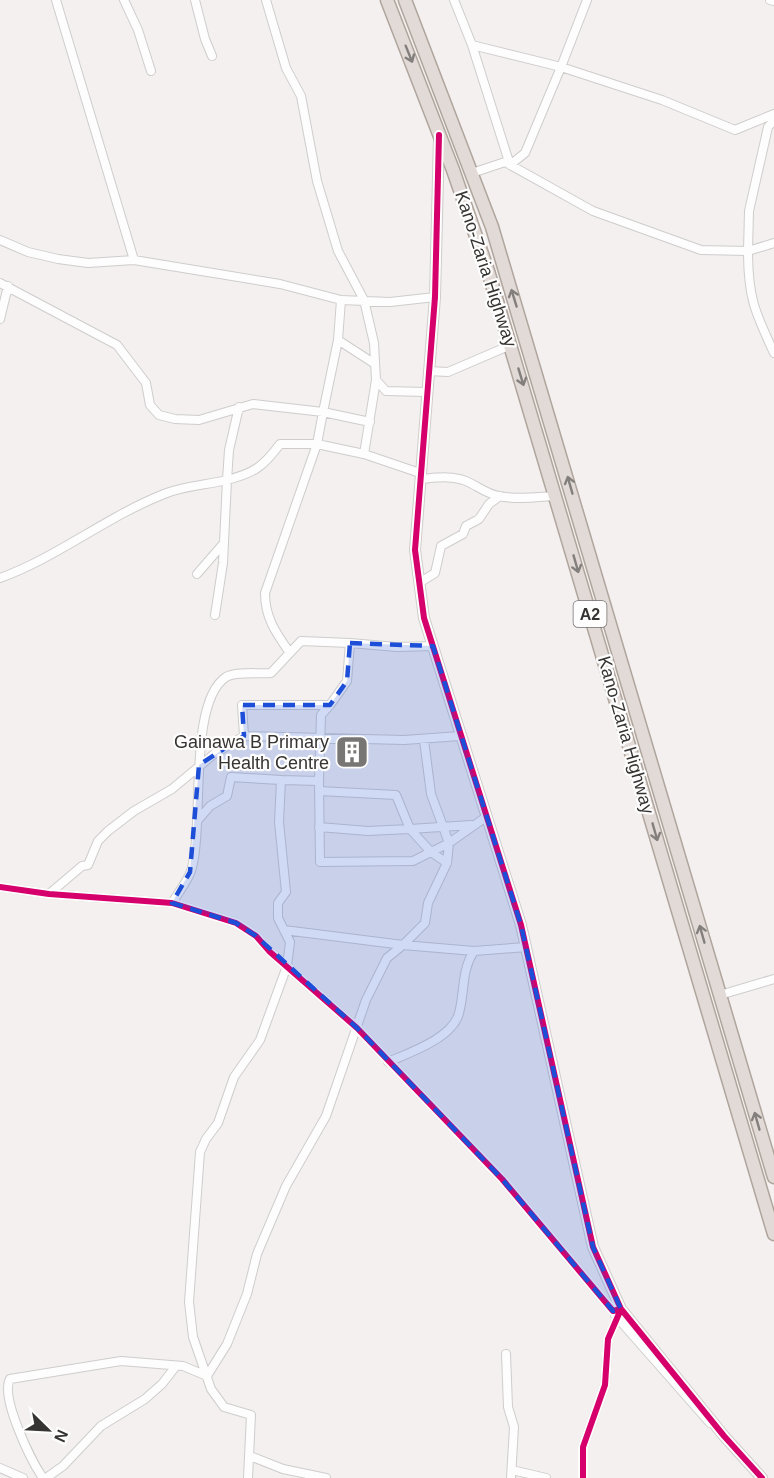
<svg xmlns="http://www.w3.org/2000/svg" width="774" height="1478" font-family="Arial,sans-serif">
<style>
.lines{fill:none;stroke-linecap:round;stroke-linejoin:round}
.minor-casing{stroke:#cfcdcc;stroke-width:10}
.tertiary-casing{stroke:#cfcdcc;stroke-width:12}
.trunk-casing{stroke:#afa59d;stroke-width:15}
.minor{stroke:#fdfdfd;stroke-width:8}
.tertiary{stroke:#fdfdfd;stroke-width:9}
.trunk{stroke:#e2dad6;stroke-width:12}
.cycleway-casing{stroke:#fefdfd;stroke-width:10}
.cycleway{stroke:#d6006c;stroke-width:6}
.oneway{stroke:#837f7c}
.marked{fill:#1d4ed8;fill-opacity:0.2;stroke:#1d4ed8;stroke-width:4.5;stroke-dasharray:12 8;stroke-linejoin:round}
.labels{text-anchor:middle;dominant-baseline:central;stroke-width:4.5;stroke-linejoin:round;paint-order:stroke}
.shield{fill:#fefdfd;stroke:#727070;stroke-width:1.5}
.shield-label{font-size:16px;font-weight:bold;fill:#363433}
.street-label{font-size:18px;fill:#363433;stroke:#fefdfd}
.poi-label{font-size:18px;fill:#363433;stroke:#fefdfd;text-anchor:end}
</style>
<rect width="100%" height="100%" fill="#f3f0ef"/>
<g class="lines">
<!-- minor casing -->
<g class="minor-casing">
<path id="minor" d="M56,0L134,260
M124,0L138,30L151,71
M195,0L205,39L212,56
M266,0L286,68L301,96L317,181L338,251L364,300L374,343L376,380L364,454L420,473
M454,0L472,45
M587,0L561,67L662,100L735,130L774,114
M770,0L774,1
M472,45L561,67L525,153L510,165Z
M472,173L505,162L593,211L701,250L748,251L749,211L768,127L774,120
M0,240L28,252L58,259L88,263L134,260L280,284L341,300L338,340L375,364
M774,243L748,251C748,298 755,312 774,353
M0,283L117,345L146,383L150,405L159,415L175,419L199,420L253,404L323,412L317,444L364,454
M341,300L390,302L435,297
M0,319L8,286
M338,340L323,412L370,422
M428,371L448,372L511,345
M376,380L386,391L426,392
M420,479C434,478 452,475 466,481C478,486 486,494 499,496C518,500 537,497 555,496
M197,574L223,544
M0,578C58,557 106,517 164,494C183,486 206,485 227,480L229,450L239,407
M419,583L435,573L441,546L463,534L466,526L479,519L489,504L500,496
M215,615L223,563L227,480C254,473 263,467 280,444H317L265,593C265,618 276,633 290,653
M244,736L404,740L460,736
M319,781L320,862L413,861L449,843L486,817
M319,791L396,795L410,829L471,825
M198,820L210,806L227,796L231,777L281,780
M319,827L368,831L410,829L431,852L447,863
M0,887L49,894L172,903L236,923L256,936L270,952L357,1028L502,1179L613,1311L621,1309L608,1339L605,1385L583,1447V1478
M49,894L82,866L88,865L98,841L108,831L134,811L172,789L214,754L244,736L242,705H330L347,681L350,643L397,647L433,646
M172,903C178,893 187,882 191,871C205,827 187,703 226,677C236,671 259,674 271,673L301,641L350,643
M284,930L403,945L425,923L428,903L447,863L449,843L431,794L424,740
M720,995L774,979
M388,1062C409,1053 453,1038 459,1013C465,991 461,971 474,951
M615,1315L710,1423
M506,1354L508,1407L514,1427L511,1478
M207,1376L227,1344L247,1294L257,1254L286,1186L326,1116L366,1000L387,958L403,945L474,951L526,947
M250,1456L283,1469L326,1478
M0,1468L23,1478
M512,1470L546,1478
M43,1478C31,1461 0,1397 10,1379L121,1361L183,1366L207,1376
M46,1478L63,1466L101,1426L145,1399L162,1384L176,1366
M248,1478L251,1415L224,1407L211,1389L193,1337L189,1302L200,1152L206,1139L218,1123L234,1077L260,1040L287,966L290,942L278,918V903L286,892L279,822L281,780L319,781L321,715L330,705"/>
</g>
<!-- tertiary casing -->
<g class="tertiary-casing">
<path id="tertiary" d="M439,138L435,297L415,550L424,618L521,925L593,1247L621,1309L724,1436L762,1478"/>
</g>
<!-- trunk casing -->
<g class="trunk-casing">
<path id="trunk" d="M387,0L453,170L488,271L774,1234
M405,0L492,227L774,1177"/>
</g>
<!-- minor -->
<use href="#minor" class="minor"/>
<!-- tertiary -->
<use href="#tertiary" class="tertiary"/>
<!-- trunk -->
<use href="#trunk" class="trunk"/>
<!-- cycleway casing -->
<g class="cycleway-casing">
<path id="cycleway" d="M439,135L435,297L415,550L424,618L521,925L593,1247L621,1309L724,1436L762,1478
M0,887L49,894L172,903L236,923L256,936L270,952L357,1028L502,1179L613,1311L621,1309L608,1339L605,1385L583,1447V1478"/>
</g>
<!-- cycleway -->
<use href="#cycleway" class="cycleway"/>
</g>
<!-- one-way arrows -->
<defs><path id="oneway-shaft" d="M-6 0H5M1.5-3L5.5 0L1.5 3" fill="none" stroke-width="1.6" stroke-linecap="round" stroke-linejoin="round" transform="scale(1.5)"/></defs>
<g class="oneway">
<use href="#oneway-shaft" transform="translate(409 54) rotate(68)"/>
<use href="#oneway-shaft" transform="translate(514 298) rotate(-107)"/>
<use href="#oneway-shaft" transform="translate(521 377) rotate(73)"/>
<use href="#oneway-shaft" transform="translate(570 485) rotate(-106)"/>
<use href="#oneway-shaft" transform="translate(576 564) rotate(74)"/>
<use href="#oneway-shaft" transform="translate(655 832) rotate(74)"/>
<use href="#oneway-shaft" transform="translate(702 934) rotate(-106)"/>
<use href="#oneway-shaft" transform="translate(757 1121) rotate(-106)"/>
</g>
<!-- marked area -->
<path class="marked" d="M350,643L433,646L521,925L593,1247L621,1309L613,1311L502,1179L357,1028L256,936L236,923L172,903L190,872L199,765L244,736L242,705H330L347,681Z"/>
<!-- icons -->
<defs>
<g id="building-square" transform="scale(1.725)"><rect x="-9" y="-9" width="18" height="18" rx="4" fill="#787675" stroke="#fefdfd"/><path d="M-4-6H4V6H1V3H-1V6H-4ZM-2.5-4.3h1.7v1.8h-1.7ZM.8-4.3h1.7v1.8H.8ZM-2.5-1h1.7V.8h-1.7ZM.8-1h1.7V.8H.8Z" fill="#fff"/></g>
</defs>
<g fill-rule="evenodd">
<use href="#building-square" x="352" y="752"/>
</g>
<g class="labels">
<!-- shield labels -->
<rect class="shield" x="573.5" y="601" width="33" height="26" rx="4.5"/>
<g class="shield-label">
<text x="590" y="614">A2</text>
</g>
<!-- street labels -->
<g class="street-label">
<text transform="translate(486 269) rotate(72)">Kano-Zaria Highway</text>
<text transform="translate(626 735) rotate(74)">Kano-Zaria Highway</text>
</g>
<!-- poi labels -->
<g class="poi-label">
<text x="329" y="742">Gainawa B Primary<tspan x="329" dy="21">Health Centre</tspan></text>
</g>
</g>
<!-- north arrow -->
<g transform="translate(48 1430) rotate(114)" stroke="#fefdfd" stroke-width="4.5" paint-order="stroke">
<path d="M0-4.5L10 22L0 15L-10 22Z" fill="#363433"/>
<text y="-9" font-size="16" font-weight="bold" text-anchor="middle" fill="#363433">N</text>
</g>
</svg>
